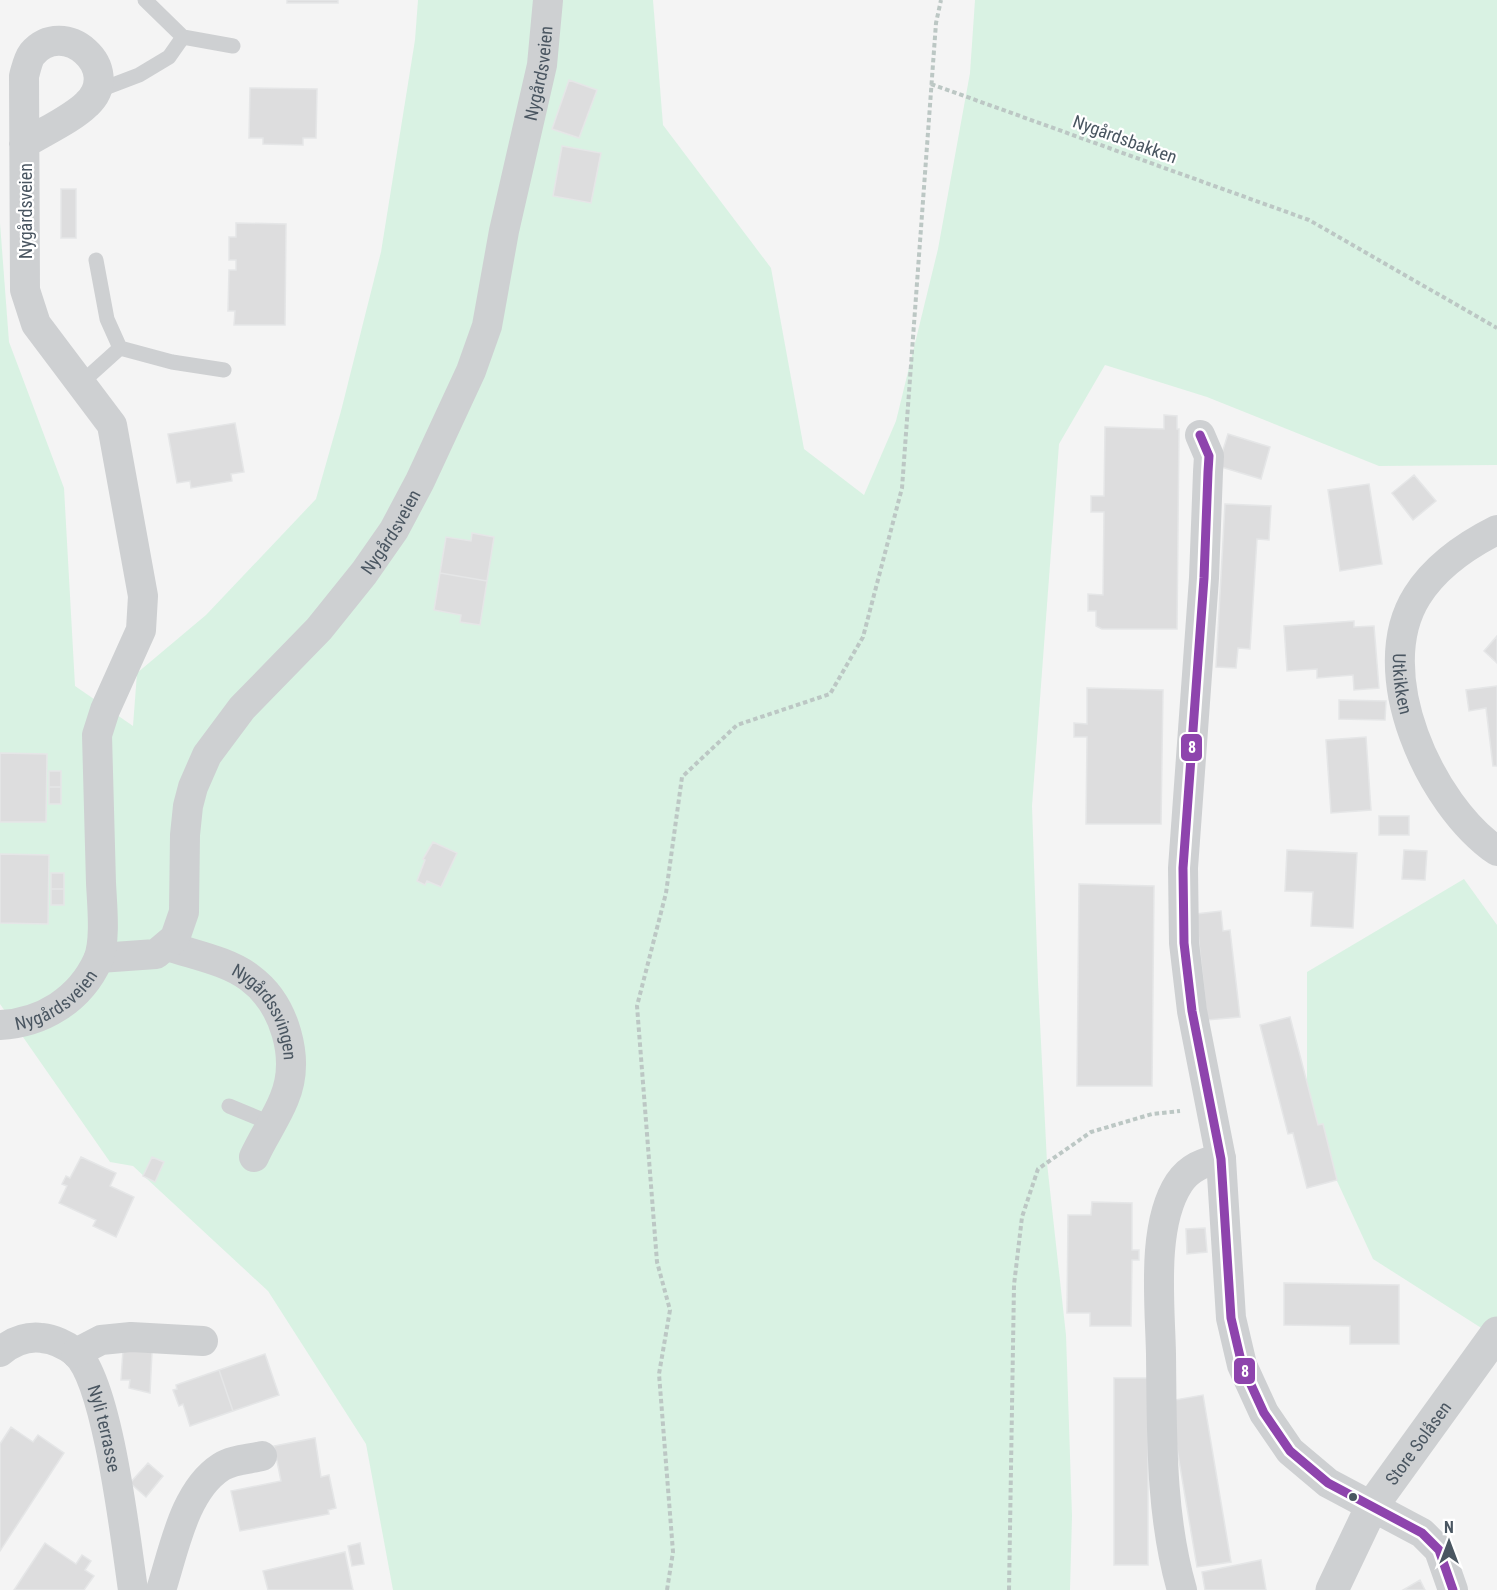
<svg xmlns="http://www.w3.org/2000/svg" width="1497" height="1590" font-family="'Roboto Condensed',sans-serif">
<style>
.green{fill:#d9f2e3}
.building{fill:#ddddde;stroke:#e5e6e7;stroke-width:1.5}
.lines{fill:none;stroke-linecap:round;stroke-linejoin:round}
.path{stroke:#bcc7c4;stroke-width:4;stroke-dasharray:4.5 3;stroke-linecap:butt}
.service{stroke:#ced0d2;stroke-width:15}
.minor{stroke:#ced0d2;stroke-width:30}
.tertiary{stroke:#ced0d2;stroke-width:33}
.bus-1-casing{stroke:#fff;stroke-width:14}
.bus-1{stroke:#8e44ad;stroke-width:9}
.bus-dot{fill:#4a5661;stroke:#fff;stroke-width:2}
.labels{text-anchor:middle;dominant-baseline:central;stroke-width:4.5;stroke-linejoin:round;paint-order:stroke}
.street-label{font-size:18px;fill:#4a5661;stroke:#fff}
.line-badge{stroke:#fff;stroke-width:2}
.badge-label{font-size:16px;text-anchor:middle;font-weight:bold;fill:#fff}
</style>
<rect width="100%" height="100%" fill="#f4f4f4"/>
<!-- green -->
<path class="green" d="M418,0H653L663,125L771,268L804,449L864,495L896,421L938,249L970,73L975,0H1497V465L1379,466L1207,397L1105,365L1059,444L1032,806L1038,982L1047,1163L1066,1335L1072,1516L1070,1590H393L366,1444L268,1291L133,1166L110,1162L0,1004V223L9,342L64,488L75,686L133,726L137,673L206,615L316,499L341,411L381,252L415,40Z
M1464,879L1497,925V1338L1373,1259L1307,1116V972Z"/>
<!-- building -->
<path class="building" d="M287,0H338V3H287Z
M569,80L597,90L579,138L552,129Z
M250,88L317,89L316,138H303V145L263,144V138H249Z
M562,146L601,153L591,203L553,196Z
M61,189H76V238H61Z
M236,223L286,224L285,325H234L235,311H228L229,270H236V260H229V237H236Z
M1164,415L1177,416V429H1179L1177,629H1102L1096,626V611H1088V594L1103,595L1104,512H1091V496H1104L1105,427L1164,429Z
M235,423L244,472L231,474L232,481L191,488L190,481L177,483L168,434Z
M1228,434L1270,447L1261,479L1218,466Z
M1414,475L1436,501L1413,520L1392,493Z
M1369,484L1382,564L1340,571L1328,490Z
M1225,504L1271,506L1269,540L1257,539L1250,649L1238,648L1236,668L1216,667Z
M472,533L494,537L487,581L440,573L446,537L471,541Z
M440,573L487,581L480,625L460,622L461,615L434,610Z
M1354,621V627L1374,626L1379,688L1354,690L1353,675L1317,678V669L1287,671L1284,626Z
M1497,636V663L1484,651Z
M1497,686V766H1493L1486,708L1469,711L1466,690Z
M1087,688L1163,690L1161,824H1086L1087,737H1074V723L1087,724Z
M1339,700L1386,701L1385,720L1339,719Z
M1366,737L1371,810L1331,813L1326,740Z
M0,753L47,754L46,822H0Z
M49,771H61V787H49Z
M49,787H61V804H49Z
M1379,816H1409V835H1379Z
M433,842L457,853L441,887L427,881L425,885L417,881L425,860L423,859Z
M1287,850L1357,853L1353,928L1311,926L1313,892L1285,891Z
M1404,850L1427,851L1425,880L1402,879Z
M0,854L49,855L48,924L0,923Z
M51,873H64V889H51Z
M1079,884L1154,886L1152,1086H1077Z
M51,889H64V905H51Z
M1221,911L1223,931L1230,930L1240,1017L1207,1020L1196,914Z
M1290,1017L1318,1125L1323,1124L1337,1180L1307,1188L1293,1133L1288,1134L1260,1025Z
M81,1157L116,1173L110,1186L134,1197L116,1237L93,1226L96,1220L59,1203L67,1186L62,1184L66,1176L70,1178Z
M152,1157L164,1162L155,1182L143,1176Z
M1092,1202L1132,1203V1250H1139V1260H1132L1131,1326H1090V1313H1067L1068,1215H1091Z
M1205,1228L1207,1252L1187,1254L1186,1229Z
M1284,1283L1399,1285V1344H1350V1326L1284,1325Z
M123,1350L152,1352L150,1393L129,1388L130,1380H121Z
M265,1354L279,1395L233,1411L219,1370Z
M219,1370L233,1411L190,1426L183,1404L179,1406L173,1390L177,1389L176,1385Z
M1114,1378H1148V1565H1114Z
M1203,1395L1231,1562L1197,1567L1169,1401Z
M11,1427L33,1442L38,1435L64,1453L0,1551V1444Z
M315,1438L321,1477L329,1475L336,1508L328,1510L329,1514L240,1531L231,1491L281,1481L274,1446Z
M148,1463L163,1476L146,1497L130,1483Z
M45,1543L76,1564L82,1555L91,1561L85,1570L94,1576L84,1590H14Z
M360,1543L364,1564L352,1566L348,1546Z
M345,1552L353,1590H268L263,1571Z
M1261,1560L1266,1590H1205L1202,1572Z
M1420,1580L1425,1590H1403Z"/>
<g class="lines">
<!-- path -->
<path class="path" d="M931,84L1309,220L1497,328
M667,1590L673,1552L659,1374L670,1310L657,1262L637,1006L666,893L682,777L737,725L830,694L863,637L902,488L936,23L941,0
M1009,1590L1014,1285L1022,1217L1038,1169L1091,1132L1152,1114L1180,1111"/>
<!-- service -->
<path class="service" d="M145,0L183,37L233,46
M97,91L139,75L169,57L183,37
M96,260L107,319L120,348L172,362L224,370
M80,384L120,348
M229,1106L270,1123"/>
<!-- minor -->
<g class="minor">
<path d="M1200,435L1209,456L1208,472L1204,578L1183,868L1184,943L1192,1011L1221,1159L1231,1318L1242,1365L1264,1413L1290,1451L1328,1483L1422,1533L1439,1550L1453,1590"/>
<path id="s1" d="M1497,530C1465,546 1436,566 1417,596C1369,672 1430,805 1497,851"/>
<path id="s2" d="M168,946C194,955 228,961 250,978C285,1004 301,1059 284,1099C276,1119 263,1137 254,1157"/>
<path id="s3" d="M99,958L156,954L175,938L184,912L185,835L188,806L193,787L207,755L242,708L319,629L364,573L394,530L420,481L471,371L487,326L504,231L542,65L548,0"/>
<path id="s4" d="M0,1025C42,1023 80,1000 98,960C106,941 102,904 101,883C100,834 98,785 97,735L105,710L141,630L143,596L112,425L36,324L25,290L24,76C26,69 28,59 32,54C64,16 124,69 87,104C72,119 43,132 24,144"/>
<path id="s5" d="M0,1352C12,1342 27,1336 42,1338C53,1339 66,1345 75,1352C108,1380 126,1543 133,1590"/>
<path d="M76,1353L101,1340L131,1337L203,1341"/>
<path d="M161,1590C174,1550 184,1491 221,1467C231,1460 250,1459 262,1456"/>
<path d="M1182,1590C1160,1514 1162,1432 1161,1354C1160,1304 1151,1226 1179,1183C1189,1168 1203,1162 1221,1159"/>
</g>
<!-- tertiary -->
<path class="tertiary" id="s6" d="M1332,1590L1372,1506L1497,1333"/>
<!-- bus-1 casing -->
<g class="bus-1-casing">
<path id="bus-1" d="M1200,435L1209,456L1208,472L1204,578L1183,868L1184,943L1192,1011L1221,1159L1231,1318L1242,1365L1264,1413L1290,1451L1328,1483L1422,1533L1439,1550L1453,1590"/>
</g>
<!-- bus-1 -->
<use href="#bus-1" class="bus-1"/>
</g>
<!-- markers -->
<circle class="bus-dot" cx="1353" cy="1497" r="5"/>
<g class="labels">
<!-- street labels -->
<g class="street-label">
<text stroke="none"><textPath href="#s3" startOffset="1046">Nygårdsveien</textPath></text>
<text transform="translate(1125 139) rotate(20)">Nygårdsbakken</text>
<text transform="translate(25 211) rotate(-90)">Nygårdsveien</text>
<text stroke="none"><textPath href="#s3" startOffset="560">Nygårdsveien</textPath></text>
<text stroke="none"><textPath href="#s1" startOffset="196">Utkikken</textPath></text>
<text stroke="none"><textPath href="#s4" startOffset="63">Nygårdsveien</textPath></text>
<text stroke="none"><textPath href="#s2" startOffset="126">Nygårdssvingen</textPath></text>
<text stroke="none"><textPath href="#s5" startOffset="165">Nyli terrasse</textPath></text>
<text stroke="none"><textPath href="#s6" startOffset="171">Store Solåsen</textPath></text>
</g>
</g>
<g class="line-badge">
<rect x="1180" y="733" width="23" height="29" rx="6" fill="#8e44ad"/>
<rect x="1233" y="1357" width="23" height="28" rx="6" fill="#8e44ad"/>
</g>
<g class="badge-label">
<text x="1192" y="753">8</text>
<text x="1245" y="1377">8</text>
</g>
<!-- north arrow -->
<g transform="translate(1449 1542)" stroke="#ffffff" stroke-width="4.5" paint-order="stroke">
<path d="M0-4.5L10 22L0 15L-10 22Z" fill="#4a5661"/>
<text y="-9" font-size="16" font-weight="bold" text-anchor="middle" fill="#4a5661">N</text>
</g>
</svg>
